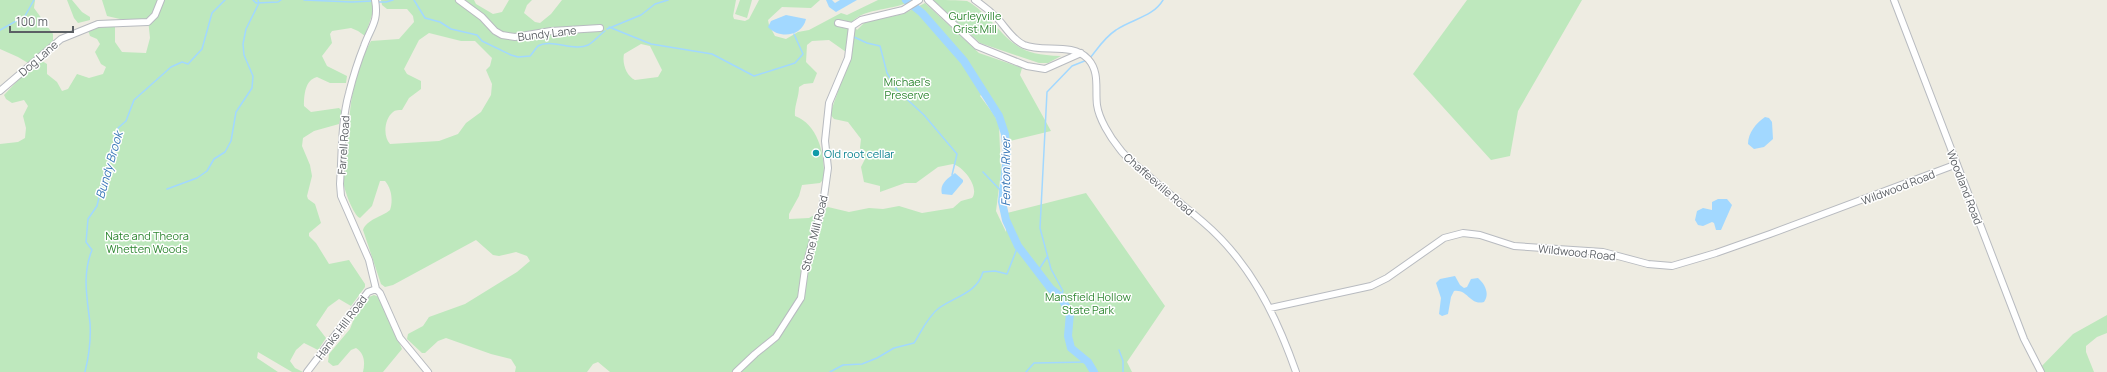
<svg xmlns="http://www.w3.org/2000/svg" width="2107" height="372" font-family="Manrope,sans-serif">
<style>
.green{fill:#bee8bd;fill-rule:evenodd}
.water{fill:#a2d8ff}
.lines{fill:none;stroke-linecap:round;stroke-linejoin:round}
.stream{stroke:#a2d8ff;stroke-width:1.5}
.river{stroke:#a2d8ff;stroke-width:8}
.minor-casing{stroke:#b8bbc0;stroke-width:8}
.minor{stroke:#fff;stroke-width:6}
.culture-dot{fill:#0f9aa8;stroke:#fff;stroke-width:1.5}
.labels{text-anchor:middle;dominant-baseline:central;stroke-width:3;stroke-linejoin:round;paint-order:stroke}
.park-label{font-size:11px;fill:#2f8732;stroke:#fff}
.street-label{font-size:11px;fill:#5b5f64;stroke:#fff}
.culture-label{font-size:11px;fill:#0d838f;stroke:#fff;text-anchor:start}
.water-label{font-size:12px;font-style:italic;fill:#3978b8;stroke:#fff}
</style>
<rect width="100%" height="100%" fill="#eeece2"/>
<!-- green -->
<path class="green" d="M0,0H35L34,8L53,34V42L28,63L18,57L0,49Z
M67,0H72L82,12L90,17V20L78,23L74,18Z
M102,0H372L373,12L365,36L358,31L351,28L332,31L330,34L332,43L322,56L327,66L347,76L346,83H330L317,77C305,80 304,95 304,106L311,112L339,108L342,111L339,124L314,131L303,138L302,146L310,165L312,176L307,196L308,199L315,204L321,223L309,233V236L316,243L329,264L349,260L365,284V287L351,306L339,299L328,307L316,325L326,338L318,350L304,343L296,350L290,361L295,368L303,372H292L258,352L257,358L278,372H0V144L18,142L25,138L26,128L23,116L28,106L24,100L12,103L6,99L4,95L25,73L42,61L47,64V74L57,82L62,91L68,89L77,74L89,78L103,74L106,67L101,64L95,52L100,44L97,39L90,36L88,30L98,26L115,27V42L122,52L146,53L150,38L148,19H120L107,16Z
M381,0H474L476,4L493,14L502,12L509,0H532L527,5L524,13L535,22L540,23L551,14L562,0H736L733,16L734,19L745,21L749,19L759,0H820L811,8L782,7L768,20L769,25L775,36L786,39L798,32L809,30L841,13L847,15L878,0H913C895,11 865,7 852,22L857,30L865,22L903,14L925,3L979,53L1022,68L1020,75L1051,131L1006,142L997,112L984,92L980,96L995,116L999,126L1001,172L996,211L1006,232L1007,213L1086,193L1165,306L1127,362L1132,372H610L598,362L593,364L587,372H515L516,367L511,359L491,354L446,338L438,341L425,353H422L407,339L408,334L423,326L429,317L465,304L517,272L530,261L527,256L516,252L499,256L493,255L476,240L393,285L385,287L381,284L363,230C367,219 382,217 390,210C393,201 392,189 385,181H380L372,206L360,218C353,215 344,189 343,181C352,130 344,88 371,41L399,39L414,22L413,16L407,9H387L382,5ZM429,33L461,41H475L492,58L490,66L486,70L492,84L491,95L481,112L466,123L458,134L439,141L390,144C383,137 384,119 393,112C395,110 399,110 402,110L409,98L421,89V81L407,74L404,69L419,40ZM829,40L846,52L843,77L830,114L834,119L848,122L861,139L860,148L865,159L861,167L864,182L880,186V192L905,183H916L938,167L953,164C964,167 980,188 972,198L961,201L953,208L922,213L899,206L883,209L869,208L849,212L828,207L809,218L789,219V214L799,196L802,185L820,183L824,179C825,156 819,125 795,116C794,106 799,97 799,87L804,84L813,83L817,73L806,62L807,45L812,41ZM641,44L650,46L662,70L658,77L635,80C626,76 622,63 624,54Z
M740,0H752L747,18L735,14Z
M933,0C942,0 959,0 967,1C977,6 985,15 993,23C1016,49 1026,55 1061,56L1048,63H1039L980,43Z
M1467,0H1582L1518,111L1510,156L1491,160L1413,74Z
M374,295L379,297L402,349L383,372H363C365,363 365,354 356,348L351,350L338,365L333,366L328,362L329,354L350,329L355,316L369,297Z
M2107,315V333L2097,337L2086,346V352L2094,372H2036L2073,334Z"/>
<!-- water -->
<path class="water" d="M826,0H832L835,3L840,0H857L836,12L829,7Z
M786,15L806,19C802,37 779,39 768,27L771,21Z
M1765,117L1769,118L1772,122L1773,139L1764,147L1754,149L1748,144C1748,133 1756,123 1765,117Z
M955,173L963,180V182L952,195L942,194C939,184 948,178 955,173Z
M1718,199H1727L1732,205L1721,230H1716L1714,223L1712,222L1703,226L1698,225L1695,220L1697,211L1703,208L1712,210V202Z
M1455,276L1460,285L1464,288L1467,287L1471,279L1478,278C1485,284 1490,294 1484,302C1470,306 1468,289 1454,291L1451,297L1448,314L1442,316L1439,314L1441,298L1436,283L1440,279Z"/>
<g class="lines">
<!-- stream -->
<path class="stream" d="M253,0L256,3L278,2L281,0
M304,0L352,2L372,1
M414,0L425,18L440,22L451,29L477,35L482,41L511,55L518,57L530,56C533,53 535,49 538,46C551,38 574,52 588,45C595,41 599,35 605,31
M378,2H386L393,0
M609,27L651,44L712,54L754,76L795,63L803,54L794,34
M607,29L641,15L655,4L668,0
M0,30L25,16L34,0
M854,37L867,43L880,46L887,73L897,90L924,115L957,154L952,175
M1090,58C1098,48 1105,37 1116,30C1132,19 1153,17 1163,0
M983,172L1003,193
M167,189L197,178L207,171L214,159L225,152L231,141L236,112L252,88L253,76L244,55L243,44L246,29L259,3L258,0
M1038,271L1047,257
M1060,296L1063,291L1051,269L1040,228L1047,92L1072,66L1087,60
M1119,350L1123,361V372
M85,372C89,356 91,339 90,323C87,298 82,274 92,250L86,242L88,219L97,206L103,180L117,140L118,128L126,121L134,100L171,67L182,62L188,64L202,49L212,13L225,0
M830,372L843,365L862,364L877,358L894,348L914,343C921,332 928,316 939,308C956,296 977,293 983,272L995,271L1007,274L1018,246
M1026,372L1034,363L1088,362"/>
<!-- river -->
<path class="river" d="M906,0L922,13L964,61L999,116L1005,134L1007,154L1002,202L1006,220L1018,246L1051,289L1060,296L1070,313L1068,336L1071,348L1088,362L1094,372"/>
<!-- minor casing -->
<g class="minor-casing">
<path id="minor" d="M375,0C379,21 371,27 364,46C358,61 353,77 349,93C341,122 342,154 340,184L341,196L369,260L376,289
M459,0L482,17L495,31L502,35L515,37L551,31L600,28
M928,0L977,46L1027,66L1045,69L1081,53
M975,0C984,6 991,12 998,19C1006,28 1013,40 1024,45C1043,53 1072,42 1088,59C1100,72 1095,89 1097,105C1099,119 1110,137 1119,148C1125,157 1135,164 1143,171C1163,189 1183,205 1203,222C1250,262 1276,315 1296,372
M1894,0L2024,339L2041,372
M838,23L852,26
M0,91L61,39L98,24L148,22L155,15L161,0
M376,289L380,293L400,338L428,372
M1270,308L1371,286L1387,278L1444,238L1463,233L1480,235L1514,246L1603,252L1648,264L1672,266L1716,253L1770,234L1957,164
M307,372L368,292L376,289
M736,372L755,354L776,337L801,298L805,269L823,204L828,168L825,141L829,103L848,58L852,26L861,20L903,10L919,0"/>
</g>
<!-- minor -->
<use href="#minor" class="minor"/>
</g>
<!-- markers -->
<circle class="culture-dot" cx="816" cy="153" r="4"/>
<g class="labels">
<!-- park labels -->
<g class="park-label">
<text x="975" y="15">Gurleyville<tspan x="975" dy="13">Grist Mill</tspan></text>
<text x="907" y="81">Michael's<tspan x="907" dy="13">Preserve</tspan></text>
<text x="147" y="235">Nate and Theora<tspan x="147" dy="13">Whetten Woods</tspan></text>
<text x="1088" y="296">Mansfield Hollow<tspan x="1088" dy="13">State Park</tspan></text>
</g>
<!-- street labels -->
<g class="street-label">
<text transform="translate(547 33) rotate(-7)">Bundy Lane</text>
<text transform="translate(38 58) rotate(-41)">Dog Lane</text>
<text transform="translate(343 145) rotate(-86)">Farrell Road</text>
<text transform="translate(1159 184) rotate(41)">Chaffeeville Road</text>
<text transform="translate(1898 187) rotate(-21)">Wildwood Road</text>
<text transform="translate(1965 187) rotate(69)">Woodland Road</text>
<text transform="translate(814 233) rotate(-76)">Stone Mill Road</text>
<text transform="translate(1577 252) rotate(6)">Wildwood Road</text>
<text transform="translate(341 327) rotate(-53)">Hanks Hill Road</text>
</g>
<!-- culture labels -->
<g class="culture-label">
<text x="824" y="153">Old root cellar</text>
</g>
<!-- water labels -->
<g class="water-label">
<text transform="translate(109 165) rotate(-74)">Bundy Brook</text>
<text transform="translate(1005 172) rotate(-90)">Fenton River</text>
</g>
</g>
<!-- scale -->
<path d="M10 26v6h63v-6" fill="none" stroke="#5b5f64" stroke-width="2"/>
<text x="16" y="26" font-size="12" fill="#5b5f64" stroke="#ffffff" stroke-width="3" paint-order="stroke">100 m</text>
</svg>
